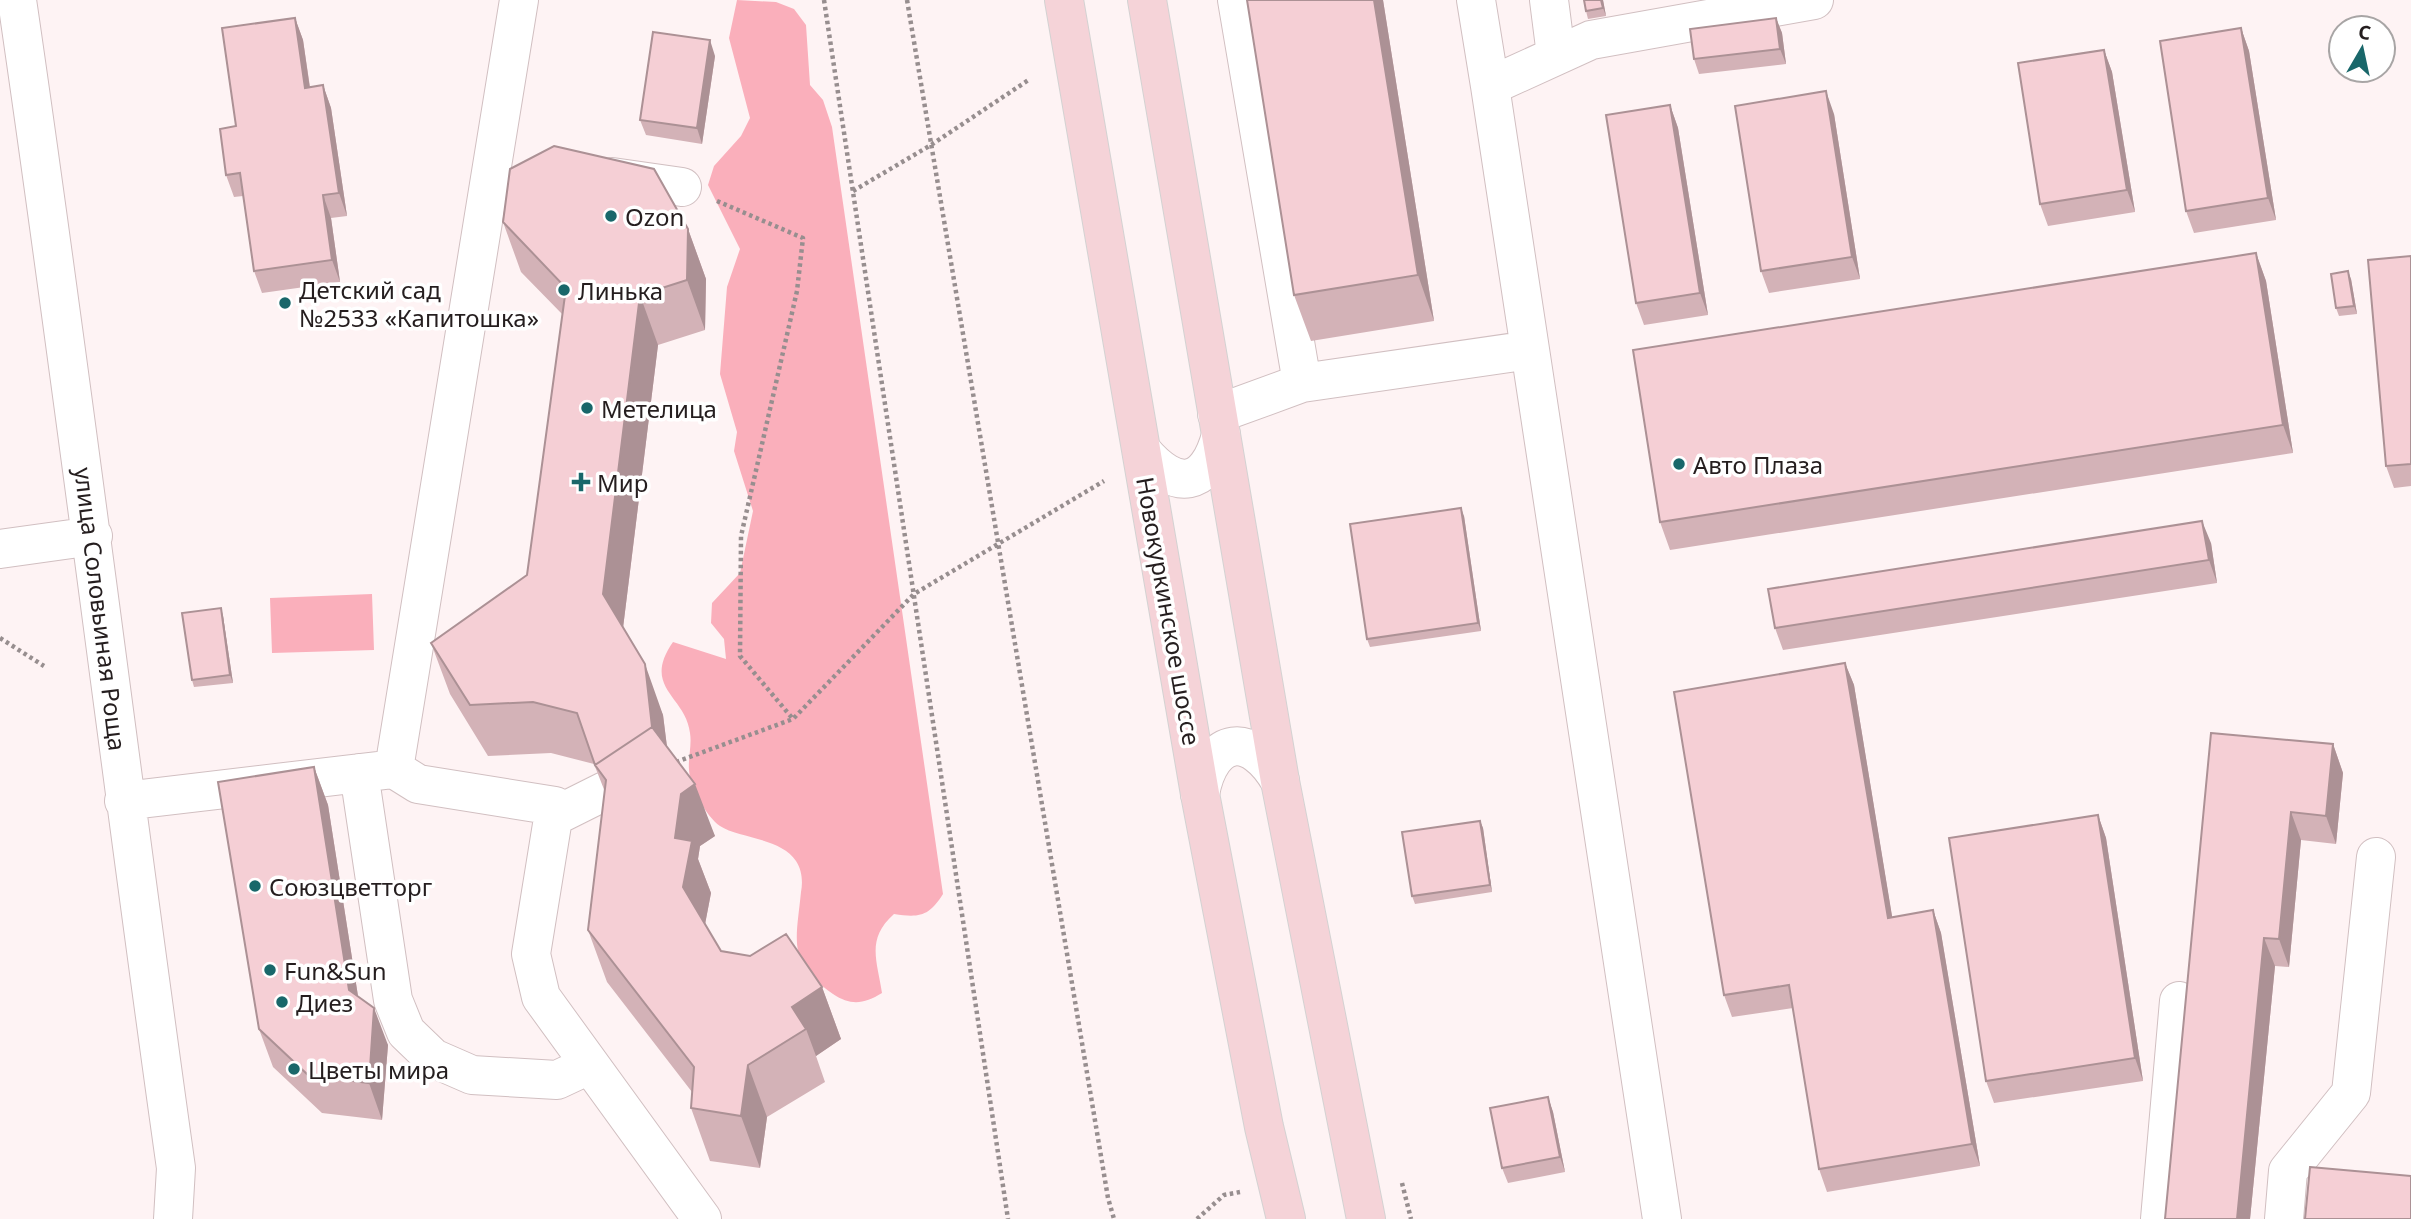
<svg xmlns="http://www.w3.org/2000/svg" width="2411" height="1219" font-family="'Noto Sans',sans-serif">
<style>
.green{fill:#faafbb}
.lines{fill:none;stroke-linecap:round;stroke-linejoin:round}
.minor-casing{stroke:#d1bfc1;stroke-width:40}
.major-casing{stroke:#d3d2d2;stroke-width:40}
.path{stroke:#978e8f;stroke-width:4.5;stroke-dasharray:3.5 3.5;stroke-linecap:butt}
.minor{stroke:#fff;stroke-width:38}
.major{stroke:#f5d3d8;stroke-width:38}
.wall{fill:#d3b2b7}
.shaded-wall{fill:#ac9195}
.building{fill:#f5cfd5;stroke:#ac9195;stroke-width:2}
.poi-dot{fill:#19676a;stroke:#fff;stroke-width:2.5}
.labels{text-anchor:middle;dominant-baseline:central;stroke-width:7;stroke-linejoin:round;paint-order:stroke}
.poi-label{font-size:24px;fill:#251e1f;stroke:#fff;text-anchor:start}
.street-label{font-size:24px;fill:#251e1f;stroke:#fff}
</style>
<rect width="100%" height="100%" fill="#fef3f4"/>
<!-- green -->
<path class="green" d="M737,0L776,2L794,9L806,25L810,85L823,100L832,127L943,894C929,916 920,918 894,914C866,939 877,960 882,993C864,1004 851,1006 833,994C787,961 796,943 801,892C803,882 802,870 796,861C781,838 738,838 720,826C706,816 690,787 689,770C688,758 692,745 690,733C686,696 641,688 673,642L726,659L724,639L711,623L712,603L740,573L753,511L734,451L737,432L720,374L727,287L740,249L708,185L714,166L741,136L750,118L729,38Z
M372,594L374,650L272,653L270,598Z"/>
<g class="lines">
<!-- minor casing -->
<g class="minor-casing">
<path id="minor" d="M17,0C74,389 121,779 176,1168L173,1219
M1476,0L1490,86
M1549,0L1556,55
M612,177L682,187
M1302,383L1530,350
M1217,414L1302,383L1237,0
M1142,451C1176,492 1207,488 1221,435
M0,549L93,536
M394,769L519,0
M359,773L393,1000L406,1032L433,1058L472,1075L557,1080L589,1065
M1200,794C1211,735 1251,731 1280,781
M124,801L394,769L418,784L555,806L531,954L541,997L702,1219
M553,817L605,791
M1662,1219L1490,86L1591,40L1814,0
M2160,1219L2179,1001
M2284,1219L2288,1171L2351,1093L2376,857"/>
</g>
<!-- major casing -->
<g class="major-casing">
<path id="major" d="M1064,0L1200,794L1264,1127L1286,1219
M1147,0L1280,781L1366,1219"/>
</g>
<!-- path -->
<path class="path" d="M824,0L1008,1219
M907,0L1108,1198L1114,1219
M853,191L931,145L1030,79
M717,201L803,238L797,291L741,536L740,656L793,719
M0,638L44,666
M676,762L793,719L914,594L1104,481
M1402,1183L1411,1219
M1197,1219L1224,1195L1240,1192"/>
<!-- minor -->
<use href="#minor" class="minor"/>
<!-- major -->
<use href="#major" class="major"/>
</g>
<!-- wall -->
<path class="wall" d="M1383,0L1434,321L1311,341L1294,295Z
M1603,0L1606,16L1588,19L1586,11Z
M295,18L303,40L310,87L323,85L331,108L347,216L331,218L340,282L262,293L254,271L243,196L234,197L226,175L236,126Z
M1776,18L1782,33L1786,64L1699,74L1694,59Z
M2241,28L2249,51L2276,220L2194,233L2186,211Z
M2104,50L2112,72L2135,212L2048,226L2040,204Z
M715,56L702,144L646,135L640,120Z
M1670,105L1678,128L1708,315L1644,325L1636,303Z
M1834,114L1860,279L1769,293L1761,271Z
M503,222L688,229L706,279L705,330L658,345L623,628L663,715L667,747L715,836L700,846L698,859L711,893L705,924L721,951L822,987L841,1039L816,1056L825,1082L767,1117L760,1168L710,1161L691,1108L692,1092L607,982L588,930L605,792L594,764L551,753L488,756L450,694L431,643L527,575L563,315L521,272Z
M2256,253L2266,281L2293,453L1670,550L1660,522Z
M2411,256V486L2394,488L2386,466Z
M2351,279L2357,314L2339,316L2336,308Z
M1464,516L1481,631L1370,647L1367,639Z
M2211,543L2217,583L1783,650L1775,628Z
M223,616L233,683L194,687L192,680Z
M1845,663L1854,685L1892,917L1933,910L1941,933L1980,1166L1827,1192L1819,1169L1793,1008L1732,1017L1724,995Z
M2211,733L2333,744L2343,773L2336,844L2301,840L2289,967L2275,966L2250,1219H2165Z
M314,767L328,805L358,996L388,1045L382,1120L322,1113L273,1067L259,1029Z
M2098,815L2106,838L2143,1081L1994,1103L1986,1081Z
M1480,821L1483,828L1492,892L1415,904L1412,896Z
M1548,1097L1553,1112L1565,1172L1508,1183L1502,1168Z"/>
<!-- shaded-wall -->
<path class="shaded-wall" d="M1374,0H1383L1434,321L1418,275Z
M1601,0H1603L1606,16L1603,8Z
M295,18L303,40L313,110L305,88Z
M1776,18L1782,33L1786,64L1780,49Z
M2241,28L2249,51L2276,220L2268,198Z
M710,40L715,56L702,144L697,128Z
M2104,50L2112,72L2135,212L2127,190Z
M323,85L331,108L347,216L339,193Z
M1826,91L1834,114L1860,279L1852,257Z
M1670,105L1678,128L1708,315L1700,293Z
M323,195L331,218L340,282L332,260Z
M688,229L706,279L705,330L687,280Z
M2256,253L2266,281L2293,453L2283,425Z
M2348,271L2351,279L2357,314L2354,306Z
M640,295L658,345L621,644L603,594Z
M1461,508L1464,516L1481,631L1478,623Z
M2202,521L2211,543L2217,583L2209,560Z
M221,608L223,616L233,683L230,675Z
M1845,663L1854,685L1896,940L1888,918Z
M645,664L663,715L671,779L619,814Z
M2333,744L2343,773L2336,844L2326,816Z
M314,767L328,805L363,1028L349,990Z
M695,784L715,836L700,846L698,859L711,893L702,940L683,887L675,838L681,794Z
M2291,812L2301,840L2289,967L2279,939Z
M2098,815L2106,838L2143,1081L2135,1058Z
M1480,821L1483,828L1492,892L1490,885Z
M1933,910L1941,933L1980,1166L1972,1144Z
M2264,938L2275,966L2250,1219H2237Z
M822,987L841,1039L816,1056L806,1029L792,1007Z
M374,1008L388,1045L382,1120L369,1083Z
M748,1065L767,1117L760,1168L741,1116Z
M1548,1097L1553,1112L1565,1172L1560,1157Z"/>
<!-- building -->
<path class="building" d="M1247,0H1374L1418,275L1294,295Z
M1584,0H1601L1603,8L1586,11Z
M295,18L305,88L323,85L339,193L323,195L332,260L254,271L240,173L226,175L220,129L236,126L222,28Z
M1776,18L1780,49L1694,59L1690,29Z
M2241,28L2268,198L2186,211L2160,41Z
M653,32L710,40L697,128L640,120Z
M2104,50L2127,190L2040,204L2018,63Z
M1826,91L1852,257L1761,271L1735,106Z
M1670,105L1700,293L1636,303L1606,115Z
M554,146L654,169L688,229L687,280L640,295L603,594L645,664L652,727L595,765L577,713L533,702L470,705L431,643L527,575L566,288L503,222L510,169Z
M2256,253L2283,425L1660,522L1633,350Z
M2411,256V464L2386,466L2368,260Z
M2348,271L2354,306L2336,308L2331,274Z
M1461,508L1478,623L1367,639L1350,524Z
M2202,521L2209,560L1775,628L1768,589Z
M221,608L230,675L192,680L182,613Z
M1845,663L1888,918L1933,910L1972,1144L1819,1169L1789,985L1724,995L1674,692Z
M652,727L695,784L681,794L675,838L692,841L683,887L721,951L750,956L786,934L822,987L792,1007L806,1029L748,1065L741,1116L691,1108L694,1067L588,930L606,780L595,765Z
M2211,733L2333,744L2326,816L2291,812L2279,939L2264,938L2237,1219H2165Z
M314,767L349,990L374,1008L369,1083L308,1075L259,1029L218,782Z
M2098,815L2135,1058L1986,1081L1949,838Z
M1480,821L1490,885L1412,896L1402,832Z
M1548,1097L1560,1157L1502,1168L1490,1108Z
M2310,1167L2411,1176V1219H2305Z"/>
<!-- markers -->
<g class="poi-dot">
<circle cx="611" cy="216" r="7"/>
<circle cx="564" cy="290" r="7"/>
<circle cx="285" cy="303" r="7"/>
<circle cx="587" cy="408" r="7"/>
<circle cx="1679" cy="464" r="7"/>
<path d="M577.5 471.5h7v7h7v7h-7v7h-7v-7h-7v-7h7z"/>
<circle cx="255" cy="886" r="7"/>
<circle cx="270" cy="970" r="7"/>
<circle cx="282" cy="1002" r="7"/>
<circle cx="294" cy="1069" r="7"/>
</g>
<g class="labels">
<!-- poi labels -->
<g class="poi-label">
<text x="625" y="216">Ozon</text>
<text x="299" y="289">Детский сад<tspan x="299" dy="28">№2533 «Капитошка»</tspan></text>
<text x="578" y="290">Линька</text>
<text x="601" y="408">Метелица</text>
<text x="1693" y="464">Авто Плаза</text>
<text x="597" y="482">Мир</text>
<text x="269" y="886">Союзцветторг</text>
<text x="284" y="970">Fun&amp;Sun</text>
<text x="296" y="1002">Диез</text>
<text x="308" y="1069">Цветы мира</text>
</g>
<!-- street labels -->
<g class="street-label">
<text transform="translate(101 609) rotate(83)">улица Соловьиная Роща</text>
<text transform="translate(1169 611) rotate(80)">Новокуркинское шоссе</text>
</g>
</g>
<!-- north arrow -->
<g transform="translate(2362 49) rotate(9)"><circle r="33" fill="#ffffff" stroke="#a8a5a5" stroke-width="2"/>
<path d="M0-5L12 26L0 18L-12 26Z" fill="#19676a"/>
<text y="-10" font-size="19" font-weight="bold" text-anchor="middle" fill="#251e1f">С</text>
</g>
</svg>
